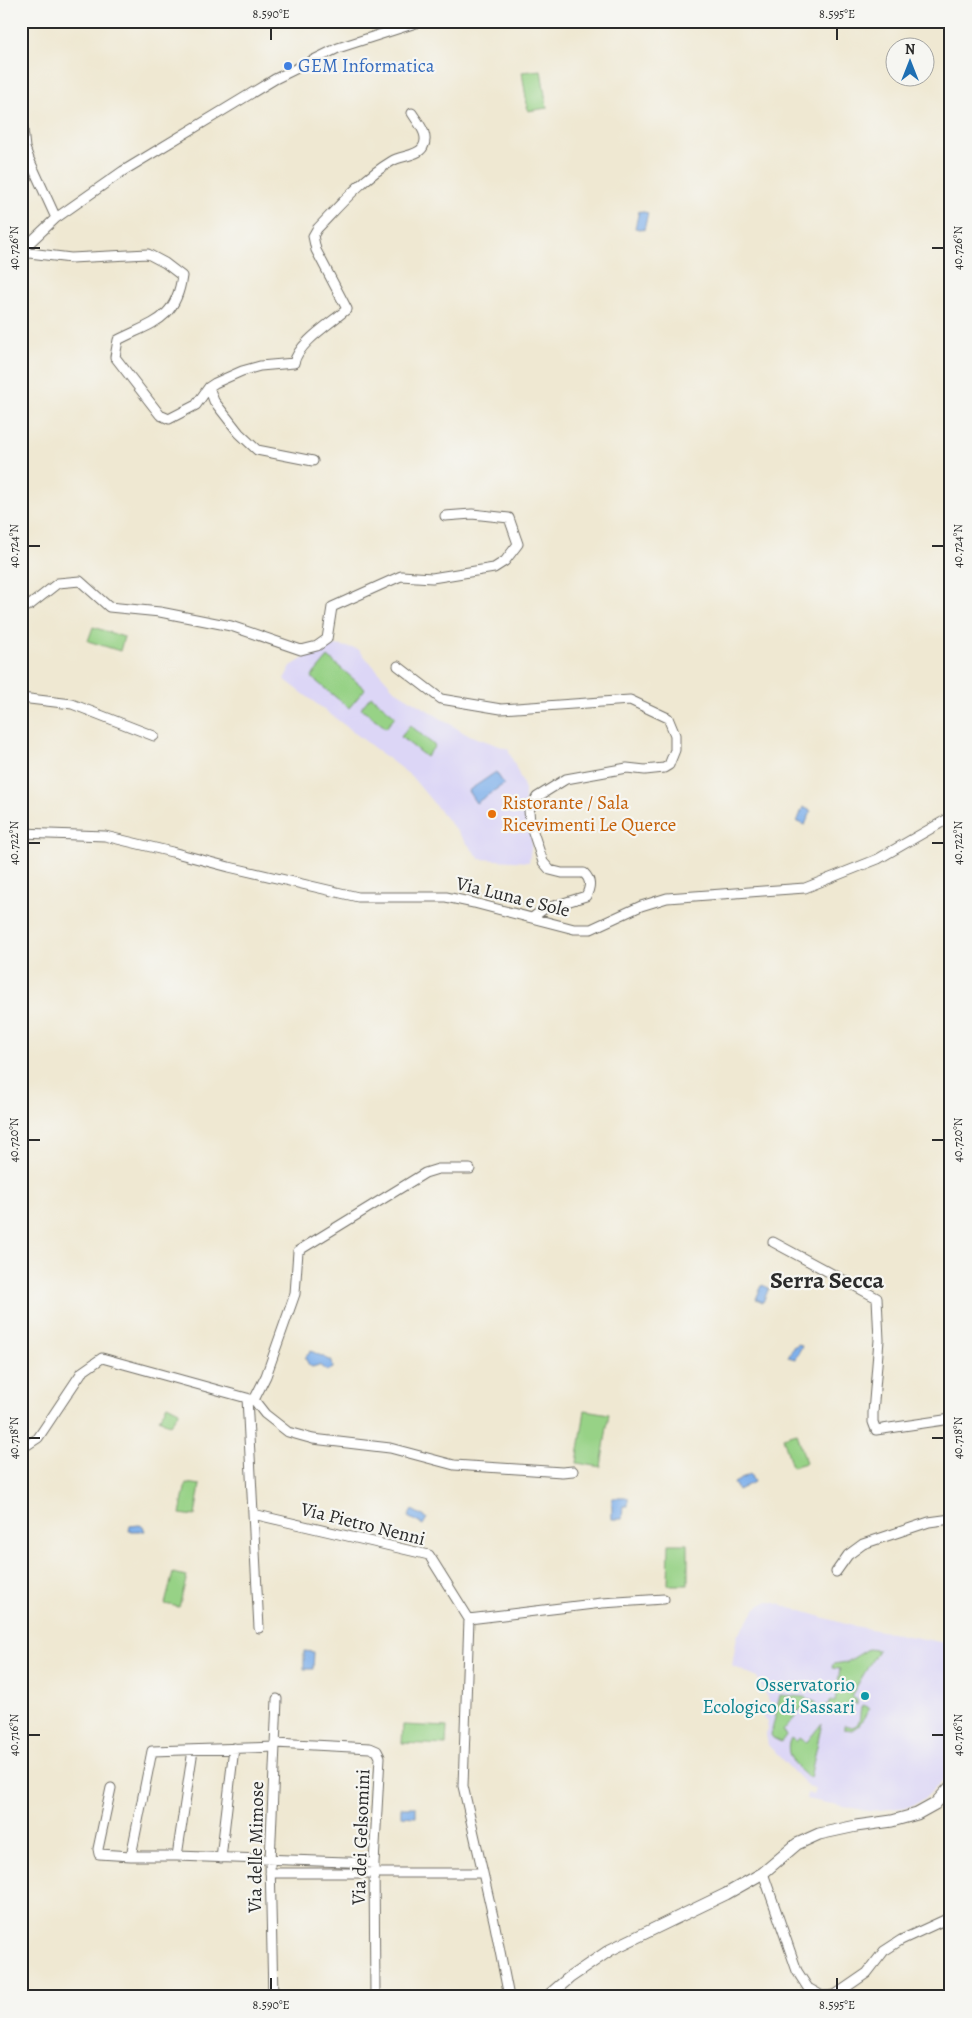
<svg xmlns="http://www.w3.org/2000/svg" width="972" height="2018" font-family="Alegreya,serif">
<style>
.built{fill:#dcd6f6}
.green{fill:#97d286;stroke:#617e58}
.water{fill:#7fb0eb;stroke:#556e8b}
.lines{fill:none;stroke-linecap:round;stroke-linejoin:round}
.minor-casing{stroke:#706d65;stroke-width:11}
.major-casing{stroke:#706d65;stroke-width:13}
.minor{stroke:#fff;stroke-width:9}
.major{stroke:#fff;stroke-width:11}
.ticks{fill:none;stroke:#2b2b2b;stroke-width:2}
.shop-dot{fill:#3f7fe0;stroke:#f6f6f2;stroke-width:2}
.food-dot{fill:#e8710a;stroke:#f6f6f2;stroke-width:2}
.culture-dot{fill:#0f9aa8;stroke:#f6f6f2;stroke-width:2}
.labels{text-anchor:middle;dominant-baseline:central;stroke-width:4.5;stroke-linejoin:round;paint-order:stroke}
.shop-label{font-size:19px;fill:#366cbe;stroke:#f6f6f2;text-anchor:start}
.food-label{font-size:19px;fill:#c56008;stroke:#f6f6f2;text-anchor:start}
.street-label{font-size:19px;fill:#2b2b2b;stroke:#f6f6f2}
.culture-label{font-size:19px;fill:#0d838f;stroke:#f6f6f2;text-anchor:end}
.district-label{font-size:24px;font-weight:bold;fill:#2b2b2b;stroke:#f6f6f2}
.neatline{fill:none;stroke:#2b2b2b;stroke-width:2}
.ticks-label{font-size:12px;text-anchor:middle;fill:#2b2b2b}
</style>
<rect width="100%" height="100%" fill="#f6f6f2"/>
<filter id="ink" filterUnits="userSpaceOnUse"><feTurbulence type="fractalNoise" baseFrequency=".02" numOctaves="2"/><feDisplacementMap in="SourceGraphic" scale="10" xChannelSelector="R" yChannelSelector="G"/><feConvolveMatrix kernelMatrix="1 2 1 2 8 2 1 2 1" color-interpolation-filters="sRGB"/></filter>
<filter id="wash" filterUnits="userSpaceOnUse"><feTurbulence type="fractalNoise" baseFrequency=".0096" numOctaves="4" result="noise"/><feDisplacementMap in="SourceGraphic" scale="20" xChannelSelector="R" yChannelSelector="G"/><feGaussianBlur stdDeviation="1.12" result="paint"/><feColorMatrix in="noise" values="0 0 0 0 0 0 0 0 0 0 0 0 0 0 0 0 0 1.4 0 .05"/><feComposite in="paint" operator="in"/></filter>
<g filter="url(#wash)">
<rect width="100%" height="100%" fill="#efe8d2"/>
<!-- built -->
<path class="built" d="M336,645L358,649L395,690L466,734L508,749L525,789V806L530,823L532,840L529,862L480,859L411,776L284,679L291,666L314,652Z
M768,1601L849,1625L951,1644V1767L943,1780L923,1800L909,1807L869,1811L806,1799L807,1793L813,1795L815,1789L808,1787L768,1745L766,1735L768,1721L763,1719L764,1713L769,1714L771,1704L757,1677L732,1666L737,1636L757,1607Z"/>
<!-- green -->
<path class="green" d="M541,70L547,108L528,111L522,72Z
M93,627L124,637L120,651L88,641Z
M328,657L365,689L349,708L311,677Z
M371,696L395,716L386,728L361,708Z
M410,725L435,746L426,757L401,737Z
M167,1405L179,1411L170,1425L159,1419Z
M585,1410L609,1414L601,1467L577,1463Z
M797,1433L806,1463L792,1467L783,1437Z
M186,1483L200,1485L195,1516L180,1514Z
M669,1544H688V1585H668Z
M173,1573L187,1576L179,1607L165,1604Z
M868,1649L878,1650L851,1696L857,1700V1705L853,1702L851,1705L853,1708H847L842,1712L833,1710L826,1705L829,1704L830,1701L835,1702L840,1669L832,1668L833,1664L847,1662Z
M780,1695L804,1697L817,1703L811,1711L804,1705L783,1731L787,1734L781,1742L773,1738L771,1735Z
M862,1705L870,1708L859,1725L852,1730L844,1729V1725L852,1727C863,1724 858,1714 862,1705Z
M822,1723L810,1778C798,1770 782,1754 791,1738L796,1742L799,1738L806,1743Z
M403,1725L447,1727L446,1745L402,1743Z"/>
<!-- water -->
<path class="water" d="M639,211L648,213L644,230L635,228Z
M496,772L504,784L476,803L468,791Z
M803,807L811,811L805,825L797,822Z
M762,1285L769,1288L763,1302L756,1299Z
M799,1344L802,1346L795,1359L788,1357L793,1347Z
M311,1351L332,1361L333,1368L327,1371L319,1365L312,1367L309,1365L305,1358Z
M750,1474L754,1482L738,1490L734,1483Z
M612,1498H628V1506H623L622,1519H612Z
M412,1510L427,1518L423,1525L408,1517Z
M139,1525L143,1526L145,1531H129L130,1526Z
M304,1651L314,1652L313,1669H304Z
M401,1807H416V1817L401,1816Z"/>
</g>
<g filter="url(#ink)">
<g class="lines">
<!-- minor casing -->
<g class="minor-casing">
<path id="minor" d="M21,110L25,148L29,159L56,218
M21,251L56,218L123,171L275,79L338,48L422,21
M21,252L71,258L148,254L165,263L182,276C176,320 153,322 118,340L115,357L160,415L169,419L196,405L209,387L215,383L242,371L260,366L294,363C299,342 330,324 347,309L316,250L313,236L317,229C341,204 362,179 392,161C400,156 418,156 423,147C430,135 418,123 412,113
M209,387L214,401L239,433L257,450L313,461
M21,608L30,605L58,583L80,581L109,607L160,612L231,626L301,650L317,646L327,639L332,607L401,576L432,578L494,568L505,561L518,544L509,518L472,514L445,516
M398,666L441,699L501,709L630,700L668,718L675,735V750L669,765L664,768L645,770L627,768L566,779L537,797L529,810L530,823L543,862L550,870L562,873H584C591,880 591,886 586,896L544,909L532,918
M21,698L72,704L154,736
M21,833L105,836L172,852L229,867L358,897H446L474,903L574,929H591L641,906L667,898L805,888L878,859L951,817
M773,1242L877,1298L879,1340L873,1413V1422L876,1430L951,1419
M247,1398L259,1628
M254,1400L265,1414L288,1432L313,1439L390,1448L454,1465L562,1472L573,1471
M21,1449L38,1438L82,1372L102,1358L254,1400L266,1376L295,1294L298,1251L425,1173L438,1169H470
M253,1514L429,1555L469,1619L463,1786L494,1921L509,1997
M836,1572L848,1555L863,1544L929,1522L951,1519
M469,1619L602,1603L664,1599
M275,1743L370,1748L377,1751L380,1757L374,1863L375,1997
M275,1747L152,1751L131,1856H177L374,1863
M111,1788L98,1849L99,1854L131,1856
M177,1856L193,1750
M221,1858L234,1748
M270,1873H483
M763,1873L797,1971L808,1988L822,1996L835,1995L867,1973L884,1951L901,1940L951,1917
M273,1997L270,1861L277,1699"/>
</g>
<!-- major casing -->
<g class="major-casing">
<path id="major" d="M547,1997L569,1978L610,1950L726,1894L763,1873L797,1844L819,1834L856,1826L892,1821L917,1814L935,1804L951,1786"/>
</g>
<!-- minor -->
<use href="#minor" class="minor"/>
<!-- major -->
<use href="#major" class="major"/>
</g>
</g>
<!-- ticks -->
<path class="ticks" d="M271,28V40M837,28V40M28,248H40M932,248H944M28,546H40M932,546H944M28,843H40M932,843H944M28,1140H40M932,1140H944M28,1438H40M932,1438H944M28,1735H40M932,1735H944M271,1978V1990M837,1978V1990"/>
<!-- markers -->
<circle class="shop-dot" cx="288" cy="66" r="5"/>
<circle class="food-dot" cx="492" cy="814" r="5"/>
<circle class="culture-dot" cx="865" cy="1696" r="5"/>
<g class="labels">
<!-- shop labels -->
<g class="shop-label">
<text x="298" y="66">GEM Informatica</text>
</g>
<!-- food labels -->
<g class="food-label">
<text x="502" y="803">Ristorante / Sala<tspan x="502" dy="22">Ricevimenti Le Querce</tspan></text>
</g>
<!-- street labels -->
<g class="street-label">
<text transform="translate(513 897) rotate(14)">Via Luna e Sole</text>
<text transform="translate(363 1524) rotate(14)">Via Pietro Nenni</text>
<text transform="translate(361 1837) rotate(-88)">Via dei Gelsomini</text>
<text transform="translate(256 1847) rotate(-89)">Via delle Mimose</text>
</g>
<!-- culture labels -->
<g class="culture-label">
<text x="855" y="1685">Osservatorio<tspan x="855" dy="22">Ecologico di Sassari</tspan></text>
</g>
<!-- district labels -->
<g class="district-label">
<text x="827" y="1280">Serra Secca</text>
</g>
</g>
<!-- margin -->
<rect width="972" height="2018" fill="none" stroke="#f6f6f2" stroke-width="55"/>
<!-- north arrow -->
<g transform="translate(910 62)"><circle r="24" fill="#f6f6f2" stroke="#a5a5a2"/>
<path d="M0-4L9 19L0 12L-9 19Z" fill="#1f6fb2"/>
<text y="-8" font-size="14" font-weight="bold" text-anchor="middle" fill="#2b2b2b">N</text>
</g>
<rect x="28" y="28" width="916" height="1962" class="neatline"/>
<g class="ticks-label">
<text x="271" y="18">8.590°E</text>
<text x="837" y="18">8.595°E</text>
<text transform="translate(14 248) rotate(-90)" y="4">40.726°N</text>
<text transform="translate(958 248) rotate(-90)" y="4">40.726°N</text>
<text transform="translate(14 546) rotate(-90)" y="4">40.724°N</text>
<text transform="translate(958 546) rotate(-90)" y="4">40.724°N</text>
<text transform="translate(14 843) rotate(-90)" y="4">40.722°N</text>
<text transform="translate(958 843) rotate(-90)" y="4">40.722°N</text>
<text transform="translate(14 1140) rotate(-90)" y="4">40.720°N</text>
<text transform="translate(958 1140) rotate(-90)" y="4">40.720°N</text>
<text transform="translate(14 1438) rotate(-90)" y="4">40.718°N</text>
<text transform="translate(958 1438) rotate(-90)" y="4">40.718°N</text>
<text transform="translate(14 1735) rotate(-90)" y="4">40.716°N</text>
<text transform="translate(958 1735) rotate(-90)" y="4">40.716°N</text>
<text x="271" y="2009">8.590°E</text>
<text x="837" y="2009">8.595°E</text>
</g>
</svg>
